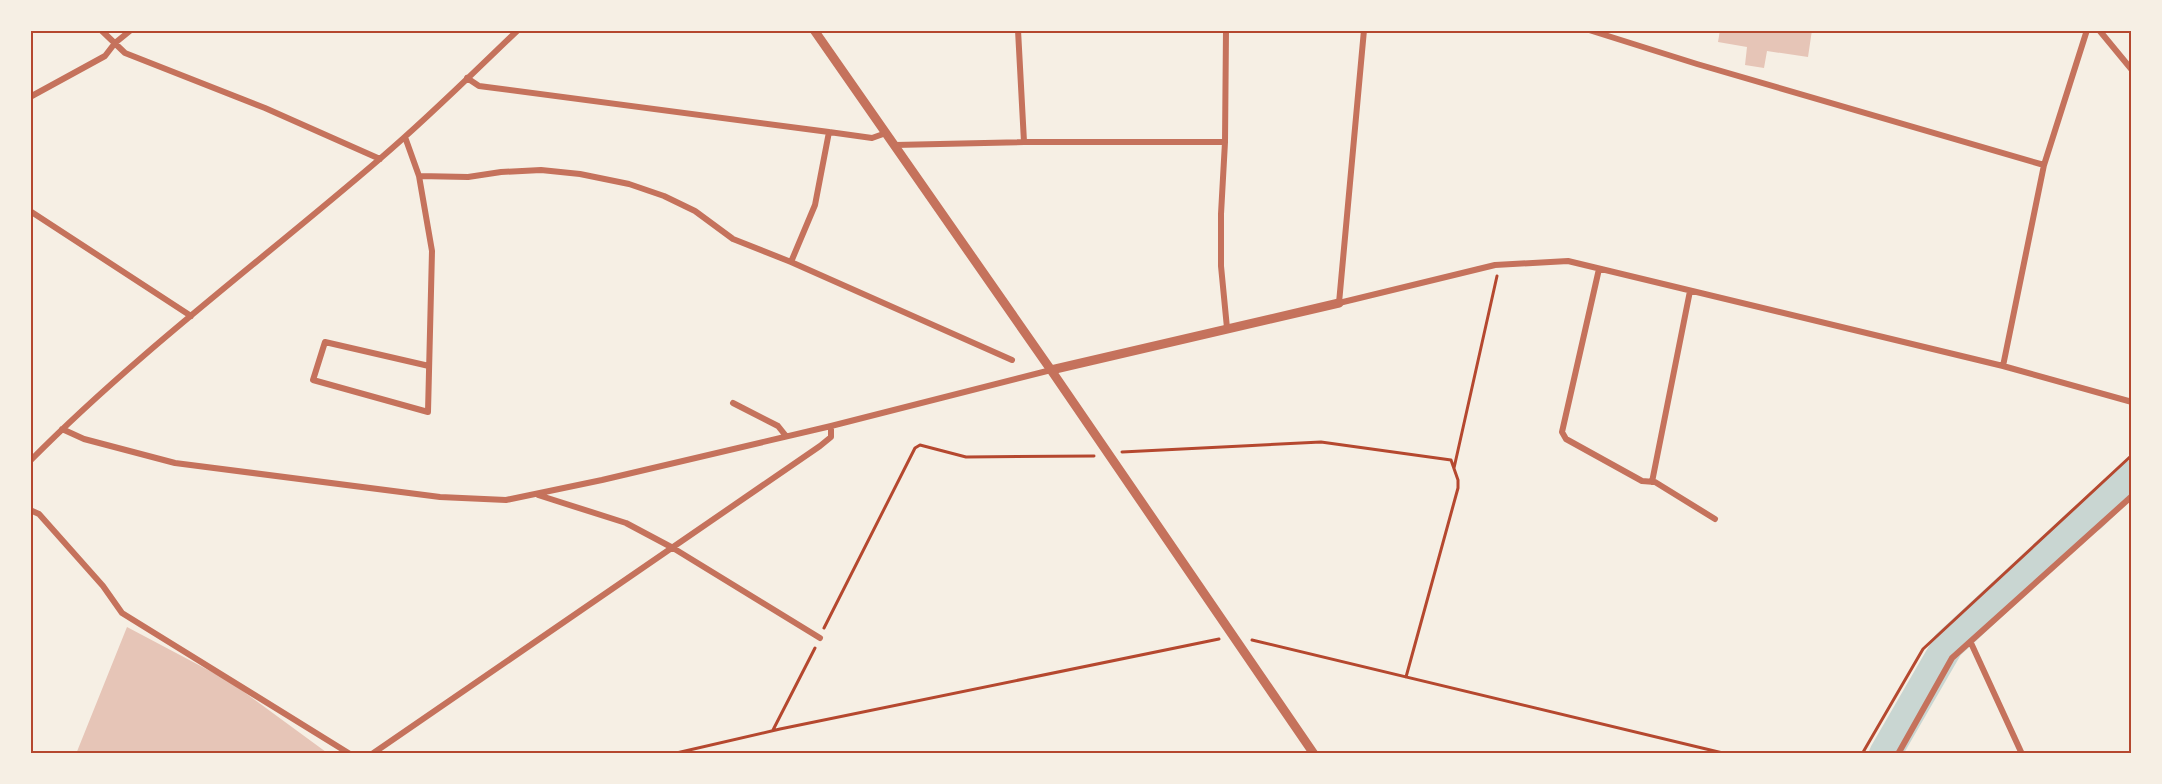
<svg xmlns="http://www.w3.org/2000/svg" width="2162" height="784" font-family="Mulish,sans-serif">
<style>
.lines{fill:none;stroke-linecap:round;stroke-linejoin:round}
.river{stroke:#c9d6d2;stroke-width:32}
.building{fill:#e6c5b7}
.path{stroke:#b5482f;stroke-width:3}
.minor{stroke:#c5725c;stroke-width:6}
.tertiary{stroke:#c5725c;stroke-width:9}
.neatline{fill:none;stroke:#b5482f;stroke-width:2}
</style>
<rect width="100%" height="100%" fill="#f6efe4"/>
<g class="lines">
<!-- river -->
<path class="river" d="M1885,754L1948,645L2081,522L2091,516L2132,476"/>
</g>
<!-- building -->
<path class="building" d="M1720,30H1812L1808,57L1767,51L1764,68L1745,65L1747,47L1718,42Z
M127,627L229,681L326,752L322,754H76Z"/>
<g class="lines">
<!-- path -->
<path class="path" d="M1122,452L1321,442L1451,460L1458,480V488L1406,677
M1454,468L1497,276
M824,628L915,448L920,445L966,457L1094,456
M1252,640L1727,754
M773,730L815,648
M672,754L780,729L1219,639
M1862,754L1923,649L2132,455"/>
<!-- minor -->
<path class="minor" d="M101,30L125,53L265,108L380,159
M1018,30L1024,142
M1226,30L1225,142L1221,214V266L1227,328
M1364,30L1339,303L1495,265L1568,261L2003,366L2132,402
M1589,30L1697,64L2044,165
M2099,30L2132,70
M467,78L479,86L829,132L872,138L886,133
M30,97L105,56L115,43L131,30
M405,137L419,176L432,251L428,412L313,380L325,342L429,366
M895,145L1024,142H1225
M419,176L468,177L501,172L541,170L580,174L629,184L664,196L695,211L733,239L791,262L1012,360
M30,211L191,316
M791,262L815,205L829,132
M1599,269L1562,432L1566,439L1642,481L1655,482L1715,519
M2003,366L2044,165L2087,30
M733,403L778,426L786,436
M62,429L84,439L175,463L440,497L506,500L602,480L831,426L1051,370
M30,461C139,351 265,258 382,157C429,117 473,73 518,30
M1652,482L1690,291
M538,495L626,523L673,548L820,638
M30,510L39,514L103,586L122,613L350,754
M1971,643L2022,754
M372,754L820,446L831,437V426
M1898,754L1952,658L2132,496"/>
<!-- tertiary -->
<path class="tertiary" d="M814,30L1051,370L1314,754
M1051,370L1339,303"/>
</g>
<!-- border -->
<rect width="2162" height="784" fill="none" stroke="#f6efe4" stroke-width="63"/>
<rect x="32" y="32" width="2098" height="720" class="neatline"/>
</svg>
